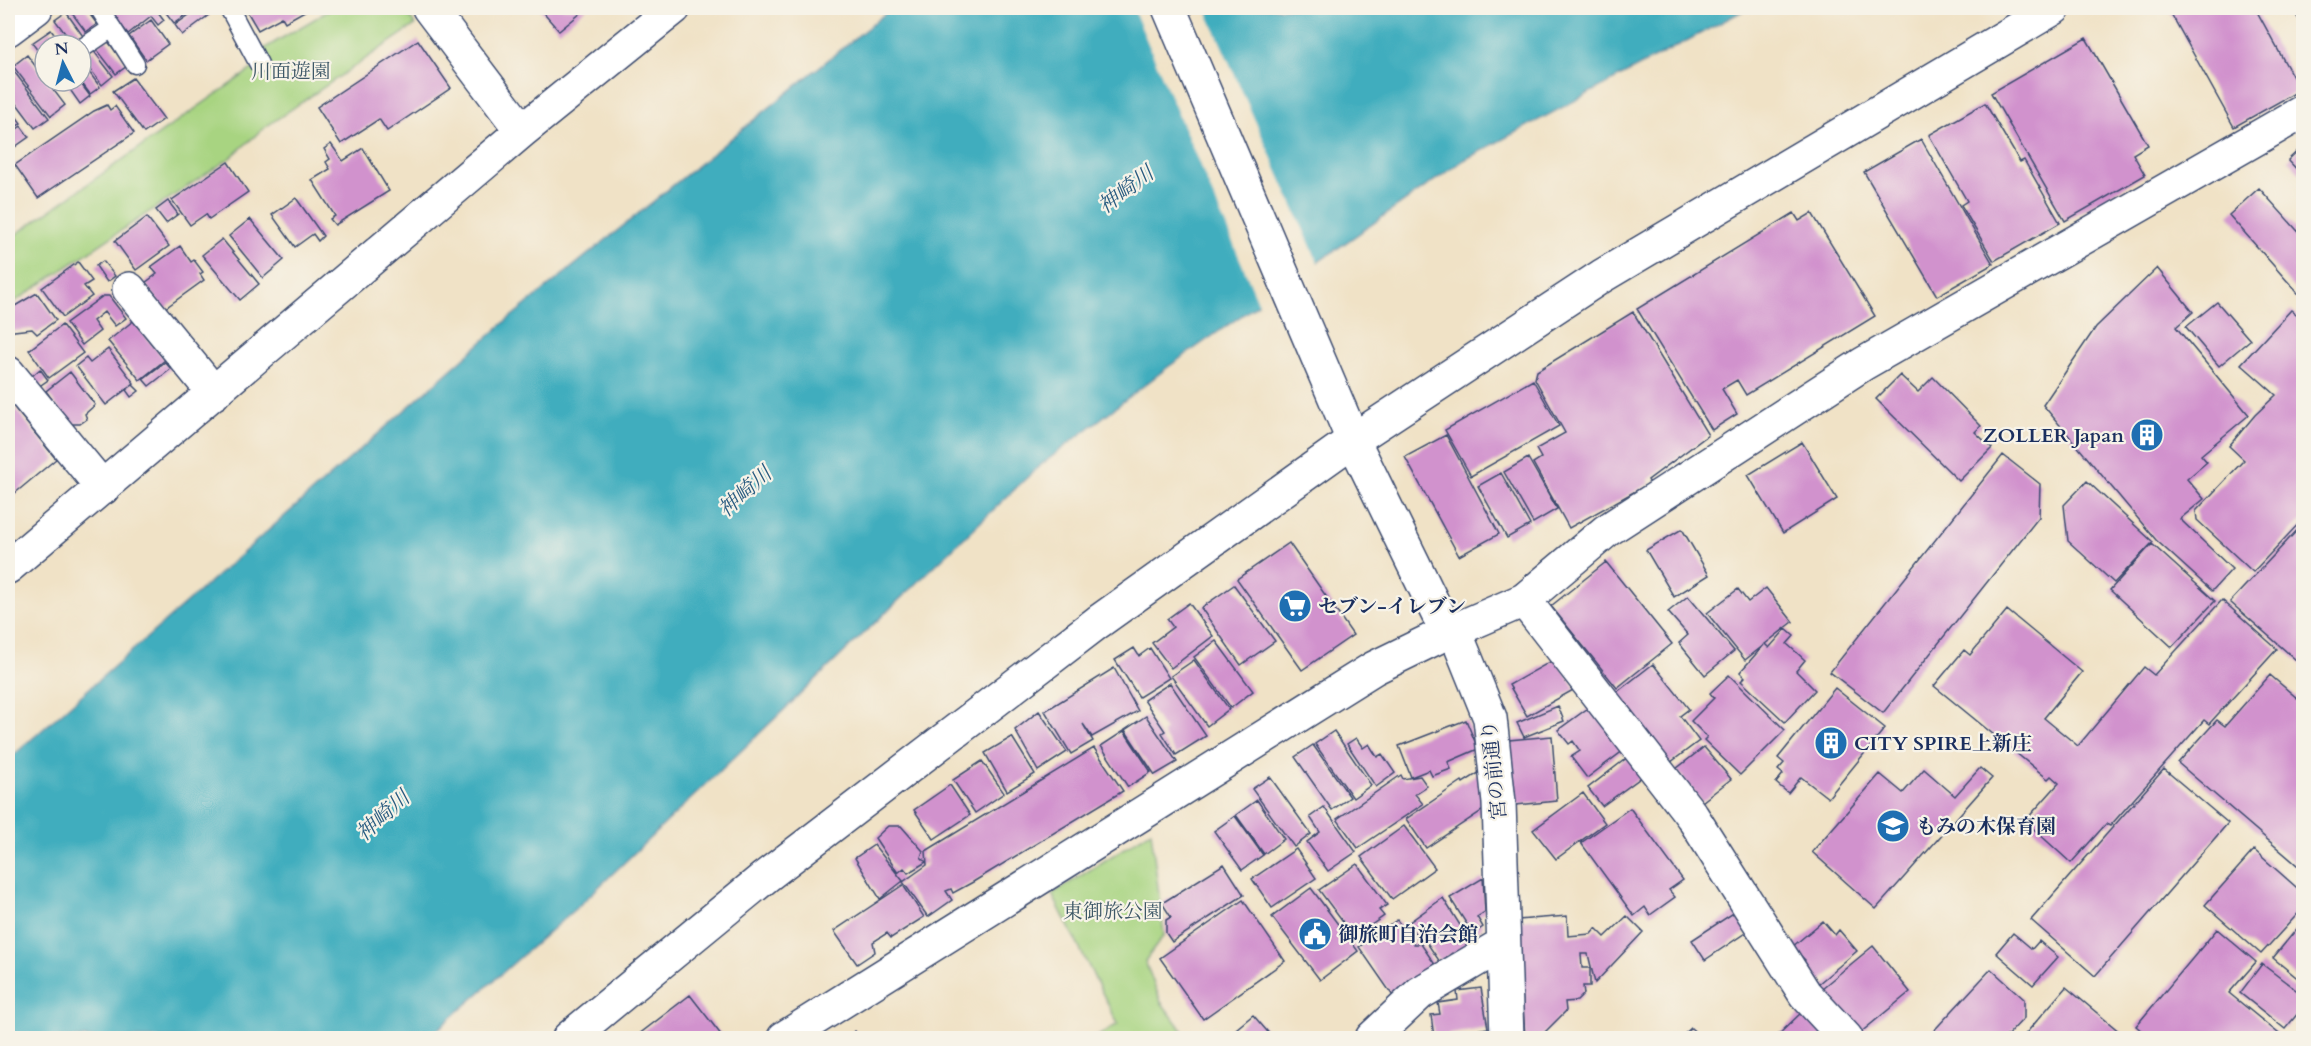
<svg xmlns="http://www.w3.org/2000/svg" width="2311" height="1046" font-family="Cardo,'Noto Serif JP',serif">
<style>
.green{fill:#a8d481;stroke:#628270;stroke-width:1.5}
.water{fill:#40adbe;stroke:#2e6e8e;stroke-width:1.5}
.pier{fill:#f0e2c6}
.building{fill:#d192cd}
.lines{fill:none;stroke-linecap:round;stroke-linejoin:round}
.service-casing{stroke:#3b4a6e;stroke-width:21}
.minor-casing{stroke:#3b4a6e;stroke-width:36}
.tertiary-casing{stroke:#3b4a6e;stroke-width:36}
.service{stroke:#fff;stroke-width:18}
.minor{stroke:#fff;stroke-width:33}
.tertiary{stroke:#fff;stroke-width:33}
.labels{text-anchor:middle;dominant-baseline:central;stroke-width:4.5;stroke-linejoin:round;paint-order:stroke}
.park-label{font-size:20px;fill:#3e5867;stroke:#f7f3e8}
.poi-label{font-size:20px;font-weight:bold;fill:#1b2f5e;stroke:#f7f3e8;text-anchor:start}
.street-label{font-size:20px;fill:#1b2f5e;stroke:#f7f3e8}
.water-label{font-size:21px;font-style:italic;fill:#285b80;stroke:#f7f3e8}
</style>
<rect width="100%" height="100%" fill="#f7f3e8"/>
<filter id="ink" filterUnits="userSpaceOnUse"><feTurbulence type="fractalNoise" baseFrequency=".0167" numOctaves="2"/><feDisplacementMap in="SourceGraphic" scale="12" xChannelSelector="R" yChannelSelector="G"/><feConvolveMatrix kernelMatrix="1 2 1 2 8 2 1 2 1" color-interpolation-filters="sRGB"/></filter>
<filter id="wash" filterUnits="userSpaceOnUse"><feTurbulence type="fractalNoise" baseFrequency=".008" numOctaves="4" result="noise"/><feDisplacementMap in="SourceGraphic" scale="24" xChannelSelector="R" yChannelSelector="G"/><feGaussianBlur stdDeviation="1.35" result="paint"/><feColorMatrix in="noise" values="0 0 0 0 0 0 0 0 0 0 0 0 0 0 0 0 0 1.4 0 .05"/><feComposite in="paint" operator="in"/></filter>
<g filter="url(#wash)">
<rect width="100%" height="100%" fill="#f0e2c6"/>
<!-- green -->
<path class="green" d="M333,8H404L415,25L264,128L230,158L8,306V240L259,64L265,48Z
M1151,831L1164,935L1145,961L1161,1002L1188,1038H1095L1118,1024L1052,894Z"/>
<!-- water -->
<path class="water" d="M892,8H1748L1464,160L1168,367L1037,468L583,902L428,1038H8V760L507,320Z"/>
<!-- pier -->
<path class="pier" d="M1133,8H1205L1319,265L1260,306Z"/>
<g id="blocks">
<!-- building -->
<path class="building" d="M68,8H85L97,24L86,32Z
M108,8H155L164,20L158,25L151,16L128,34Z
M168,8H196L174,23L164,10Z
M199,8H216L217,9L182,35L175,25Z
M245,8H310L285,22L282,17L258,30Z
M539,8H587L559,31Z
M2168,8H2255L2300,90L2234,127Z
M2296,8H2304V29L2294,11L2297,10Z
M66,12L85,39L74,45L55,20Z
M151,20L168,44L146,60L129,36Z
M51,30L62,45H45V60L32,43Z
M2086,38L2148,145L2133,154L2145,175L2065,221L1991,93Z
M106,39L127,66L116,74L95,47Z
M418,40L451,88L387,131L379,119L341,144L317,107Z
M93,50L113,76L102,85L82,58Z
M27,55L65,105L51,116L13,66Z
M81,61L100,87L90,94L81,82Z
M10,66L49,118L35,128L8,92V69Z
M133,78L164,119L144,133L113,91Z
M64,81H79L90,96L80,104Z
M1985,103L2020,162L2024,160L2060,223L1994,261L1961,205L1967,201L1929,135Z
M8,105L21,123L8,133Z
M107,105L110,110L115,106L134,133L38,198L15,165L94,111Z
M21,126L29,137L12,149L8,143V136Z
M1921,139L1993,264L1937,296L1864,172Z
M331,144L343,161L363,148L389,191L335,225L330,219L335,216L312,180L330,169L326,162L330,159L324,149Z
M2304,145V177L2288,160Z
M228,162L248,192L209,219L206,214L190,225L172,200Z
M2259,188L2304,238V300L2229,215Z
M296,198L323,236L318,241L313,234L295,247L272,215Z
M168,201L178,214L166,223L156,210Z
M1794,213L1799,221L1812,213L1875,316L1746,395L1737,380L1722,389L1737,414L1712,430L1637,309Z
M147,217L169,246L136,270L115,241Z
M250,219L284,260L263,278L229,236Z
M222,239L259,284L240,300L202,255Z
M180,246L191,262L194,260L203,272L200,274L204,280L164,309L145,283L157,274L151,267Z
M103,261L115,276L107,282L96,266Z
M78,262L92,281L84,286L92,296L63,317L42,288Z
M2157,268L2193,312L2176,327L2249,415L2201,455L2207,462L2187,479L2204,499L2180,519L2232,569L2212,591L2156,540L2043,405L2096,327Z
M37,293L56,320L37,334L32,329L14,331L8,335V310Z
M103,296H109L126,318L115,326L104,312L93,321L100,331L82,345L66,323Z
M2217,302L2250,340L2219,366L2186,327Z
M2291,310L2304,320V518L2253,572L2197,520L2196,511L2244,460L2229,446L2255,415L2276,395L2241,364Z
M1633,312L1708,435L1648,480L1650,483L1569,528L1533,463L1541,458L1536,449L1565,433L1535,379L1537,371Z
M133,321L165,360L140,380L108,341Z
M62,325L83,353L49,378L29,350Z
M108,349L134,383L106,405L76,366L86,358L90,363Z
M165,362L171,369L149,386L143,379Z
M40,369L48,380L38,387L31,377Z
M70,372L95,405L85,414L87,419L80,424H70L46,391Z
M1900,375L1918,392L1933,377L1981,426L1975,432L1992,448L1959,481L1876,399Z
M1533,380L1559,426L1471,476L1445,430Z
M133,385L139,391L131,397L126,390Z
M8,400L56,459L8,499Z
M1446,435L1499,534L1459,556L1405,457Z
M1802,442L1837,499L1783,533L1748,475Z
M2003,455L2040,484L2039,517L1883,713L1830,672Z
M1528,458L1557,509L1533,523L1504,472Z
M1501,473L1530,525L1507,538L1478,486Z
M2087,481L2153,542L2114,583L2068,541L2064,505Z
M2304,523V667L2230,602Z
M1682,529L1709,575L1674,597L1646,550Z
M1289,543L1353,635L1302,670L1237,579Z
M2152,544L2215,601L2172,647L2110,590Z
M1606,562L1672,644L1617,688L1551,606Z
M1234,585L1275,641L1241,665L1201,608Z
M1766,588L1793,622L1765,644L1769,648L1786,629L1794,636L1787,644L1805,660L1796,671L1815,690L1785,722L1741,681L1745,677L1740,672L1764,645L1745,660L1707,613L1738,589L1748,602Z
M1688,596L1734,651L1705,675L1679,643L1688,635L1668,612Z
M2222,600L2277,649L2209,724L2204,720L2110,826L2106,824L2071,863L2025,821L2059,783L2051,776L2048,779L1934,686L1964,650L1970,655L2007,610L2082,672L2044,718L2078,746L2144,667L2154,675Z
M1189,603L1213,636L1171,668L1152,643L1173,627L1167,619Z
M1216,641L1253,691L1231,708L1194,657Z
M1134,648L1139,656L1150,648L1169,678L1139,697L1115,660Z
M1557,658L1575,689L1527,716L1509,685Z
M1194,660L1229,709L1207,726L1171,676Z
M1653,664L1689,709L1680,716L1699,741L1667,765L1612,696Z
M1114,668L1138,711L1092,737L1083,724L1093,741L1071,754L1045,711Z
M1729,675L1785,730L1740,775L1704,740L1707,737L1691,721L1714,698L1710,693Z
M2270,675L2304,704V871L2178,763L2217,720L2225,726Z
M1170,683L1206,736L1176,755L1162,733L1165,731L1144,700Z
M1835,688L1885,728L1828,798L1801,777L1788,793L1776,783L1783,774L1778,770L1784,763L1778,758Z
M1595,703L1628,747L1587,778L1571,757L1580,751L1573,741L1569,744L1558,730Z
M1558,706L1564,721L1524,737L1517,723Z
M1039,711L1067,752L1038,771L1015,730Z
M1146,716L1177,762L1155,775L1125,730Z
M1466,720L1478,749L1448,762L1451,769L1432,776L1429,770L1411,777L1399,746Z
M1124,731L1151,772L1128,787L1101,746Z
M1334,731L1371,785L1353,798L1315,744Z
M1552,736L1557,801L1516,805L1509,740Z
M1012,737L1035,774L1007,791L985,753Z
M1356,738L1363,748L1369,744L1377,757L1382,754L1395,773L1376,787L1347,744Z
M1313,745L1350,797L1332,810L1295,757Z
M1704,747L1731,779L1702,802L1676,769Z
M1094,748L1123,791L973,882L953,893L951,889L946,891L952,900L928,917L903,882L927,865L926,851Z
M1628,757L1643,776L1602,806L1588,788Z
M982,761L1004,793L975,813L953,780Z
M1980,768L1992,778L1876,909L1812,852L1880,774L1903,793L1924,769L1955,796Z
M2164,769L2228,823L2095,976L2031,920Z
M1480,772L1483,810L1426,848L1406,819L1462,781L1463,783Z
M1401,775L1403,779L1420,776L1427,786L1415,794L1423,804L1358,848L1337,819Z
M1270,777L1311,834L1294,847L1252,789Z
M950,785L970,815L934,839L914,810Z
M1583,793L1605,823L1556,859L1533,830Z
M1257,800L1284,839L1264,854L1236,815Z
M1324,807L1356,852L1328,871L1307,842L1320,832L1310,817Z
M1630,808L1683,880L1669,890L1675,897L1650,915L1645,907L1634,916L1581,843Z
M1235,816L1263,855L1242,870L1214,831Z
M888,826H901L923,851L921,857L926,862L908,873L904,868L898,873L875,838Z
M1404,826L1435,868L1392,899L1361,857Z
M874,845L903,881L880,899L855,858Z
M1296,849L1316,878L1272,908L1252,879Z
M2254,850L2304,894V907L2261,954L2205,905Z
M1224,864L1244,895L1172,942L1166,933V920L1171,917L1162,903Z
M1357,864L1387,905L1379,910L1384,916L1354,937L1319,890Z
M1483,878L1485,912L1477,917L1483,927L1473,934L1450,898Z
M903,885L924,917L891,938L887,933L873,942L875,952L857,964L834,931Z
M1311,888L1358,951L1320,980L1272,917Z
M1443,898L1475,949L1457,961L1452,953L1440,962L1425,940H1419L1408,923Z
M1243,900L1285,961L1203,1019L1160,958Z
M1741,908L1754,927L1705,960L1692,940Z
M1567,916L1568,936L1591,934L1596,928L1605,937L1627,916L1643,932L1595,983L1588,954H1581L1582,968H1590V986H1583L1584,994L1577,1001L1565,1002L1566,1011L1539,1038H1525L1518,920Z
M1397,920L1414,944H1421L1438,969L1395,999L1359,947Z
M2304,920V977L2301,981L2273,958Z
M1823,921L1835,935L1839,930L1857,951L1818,984L1801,964L1805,960L1792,947Z
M2217,929L2256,962L2229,993L2284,1038H2150L2136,1026Z
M2013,933L2032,949L2039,941L2058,957L2033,985L1996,953Z
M1873,946L1910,992L1860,1033L1822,988Z
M2262,964L2304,996V1006L2285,1029L2240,993Z
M1991,969L2024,999V1018L2005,1038H1927Z
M2066,987L2127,1038H2022Z
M1481,988L1488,1028L1434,1037L1431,1015L1440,1014L1438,1003L1458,1000L1457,991Z
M690,995L722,1036L720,1038H634Z
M1803,1011L1831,1038H1775Z
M1253,1015L1273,1038H1225Z
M1691,1028L1702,1038H1680Z
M855,1031L860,1038H844Z"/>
</g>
</g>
<g filter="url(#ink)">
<use href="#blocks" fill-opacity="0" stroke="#3b4a6e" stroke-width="1.5"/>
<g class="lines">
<!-- service casing -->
<g class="service-casing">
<path id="service" d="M99,8L135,64
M229,8L259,64
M81,49L112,28"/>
</g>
<!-- minor casing -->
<g class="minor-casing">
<path id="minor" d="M429,8L522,131
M8,29L36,8
M129,289L214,393
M8,373L103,488
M8,567L522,131L674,8
M1524,600L1692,816L1805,994L1846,1038
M569,1038L765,877L1098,622L1353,440L1602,276L2054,8
M784,1038L1374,668L1454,629L1490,718L1499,803L1507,1038
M1372,1038L1420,993L1503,944"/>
</g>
<!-- tertiary casing -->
<g class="tertiary-casing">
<path id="tertiary" d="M1169,8L1353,440L1438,614L1444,623L1454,629L1464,626L1524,600L1606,531L1863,364L2304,111"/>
</g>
<!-- service -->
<use href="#service" class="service"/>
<!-- minor -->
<use href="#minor" class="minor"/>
<!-- tertiary -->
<use href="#tertiary" class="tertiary"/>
</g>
</g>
<!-- icons -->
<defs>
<g id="building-disc" transform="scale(1.725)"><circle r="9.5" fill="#1f6fb2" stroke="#f7f3e8"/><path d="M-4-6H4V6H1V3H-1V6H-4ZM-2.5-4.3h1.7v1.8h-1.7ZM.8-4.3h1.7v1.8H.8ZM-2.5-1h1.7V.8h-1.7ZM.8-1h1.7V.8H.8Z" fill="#fff"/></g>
<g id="supermarket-disc" transform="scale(1.725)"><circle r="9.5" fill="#1f6fb2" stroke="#f7f3e8"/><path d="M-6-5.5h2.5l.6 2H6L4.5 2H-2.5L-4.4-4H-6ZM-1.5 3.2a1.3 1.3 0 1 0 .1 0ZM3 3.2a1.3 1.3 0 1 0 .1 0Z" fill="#fff"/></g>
<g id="school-disc" transform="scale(1.725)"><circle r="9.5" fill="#1f6fb2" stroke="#f7f3e8"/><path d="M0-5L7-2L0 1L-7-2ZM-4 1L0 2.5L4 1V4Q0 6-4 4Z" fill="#fff"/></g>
<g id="civic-disc" transform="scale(1.725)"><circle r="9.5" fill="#1f6fb2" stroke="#f7f3e8"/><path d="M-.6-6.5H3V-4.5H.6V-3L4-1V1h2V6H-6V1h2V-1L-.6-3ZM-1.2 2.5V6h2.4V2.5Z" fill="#fff"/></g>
</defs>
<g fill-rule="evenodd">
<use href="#building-disc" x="2147" y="435"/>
<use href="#supermarket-disc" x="1295" y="606"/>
<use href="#building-disc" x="1831" y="743"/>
<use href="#school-disc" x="1893" y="826"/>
<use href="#civic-disc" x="1315" y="934"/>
</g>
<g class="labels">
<!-- park labels -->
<g class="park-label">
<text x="291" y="71">川面遊園</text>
<text x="1113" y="911">東御旅公園</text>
</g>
<!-- poi labels -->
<g class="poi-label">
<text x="2124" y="435" text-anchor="end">ZOLLER Japan</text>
<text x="1318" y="606">セブン-イレブン</text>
<text x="1854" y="743">CITY SPIRE上新庄</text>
<text x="1916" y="826">もみの木保育園</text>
<text x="1338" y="934">御旅町自治会館</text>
</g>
<!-- street labels -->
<g class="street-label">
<text transform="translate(1494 770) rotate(-96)">宮の前通り</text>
</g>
<!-- water labels -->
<g class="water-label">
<text transform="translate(1126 190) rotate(-37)">神崎川</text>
<text transform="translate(745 492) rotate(-42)">神崎川</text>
<text transform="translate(383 816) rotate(-42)">神崎川</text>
</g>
</g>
<!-- margin -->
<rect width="2311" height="1046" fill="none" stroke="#f7f3e8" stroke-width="30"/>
<!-- north arrow -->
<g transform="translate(63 63) rotate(354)"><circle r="28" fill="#f7f3e8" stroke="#9fa5b1" stroke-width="1.5"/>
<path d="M0-4.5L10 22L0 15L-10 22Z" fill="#1f6fb2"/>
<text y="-9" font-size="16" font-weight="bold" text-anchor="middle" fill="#1b2f5e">N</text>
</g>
</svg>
